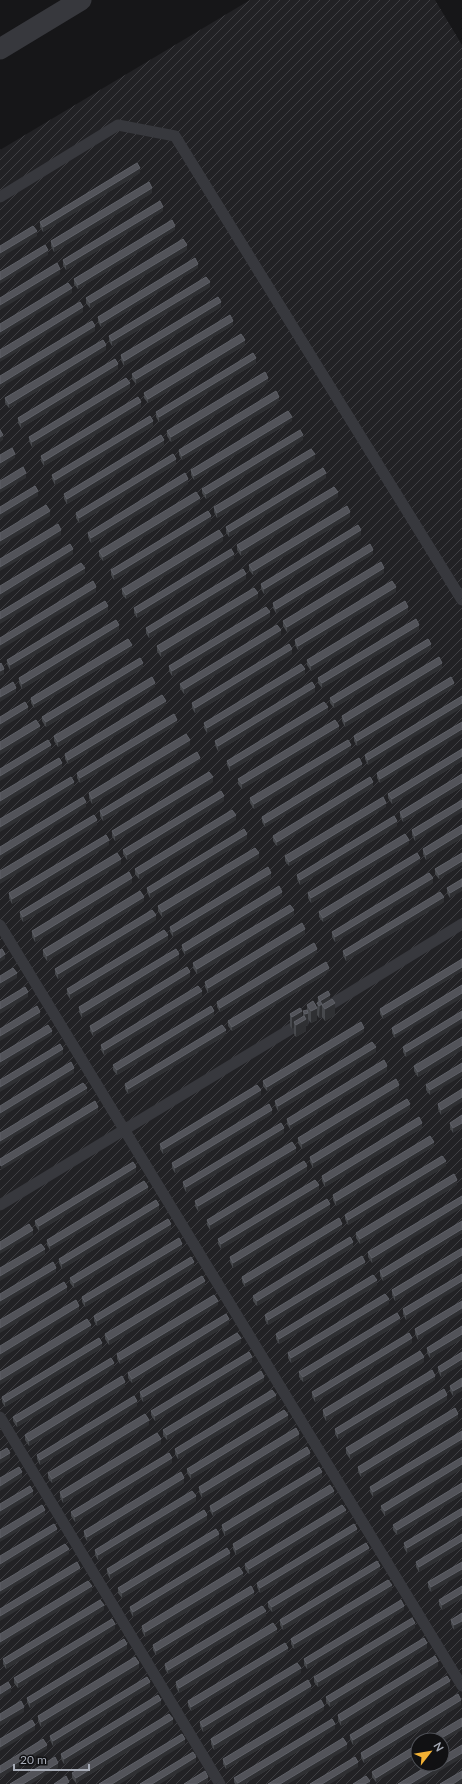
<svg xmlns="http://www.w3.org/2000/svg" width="462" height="1784" font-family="Lato,sans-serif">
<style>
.industrial{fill:url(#industrial-furrows);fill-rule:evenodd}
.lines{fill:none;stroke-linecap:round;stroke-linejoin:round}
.lane{stroke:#37383d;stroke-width:11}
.street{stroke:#37383d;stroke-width:21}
.wall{fill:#47494d}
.shaded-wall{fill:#2f3033}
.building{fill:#525359;stroke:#5f6168}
</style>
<defs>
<pattern id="industrial-furrows" width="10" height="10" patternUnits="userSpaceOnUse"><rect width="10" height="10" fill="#222225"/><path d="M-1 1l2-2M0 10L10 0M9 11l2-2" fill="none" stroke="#3f3f43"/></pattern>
</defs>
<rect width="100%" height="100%" fill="#161618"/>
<!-- industrial -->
<path class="industrial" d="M250,0H435L462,45V1784H0V150ZM418,1740H442V1764H418Z"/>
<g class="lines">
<!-- lane -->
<path class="lane" d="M0,197L118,125L175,136L462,600
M0,925L462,1686
M322,1010L462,924
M0,1205L304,1021
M0,1417L220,1784"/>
<!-- street -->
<path class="street" d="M0,49L81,0"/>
</g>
<!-- wall -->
<path class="wall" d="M140,173L43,232L40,227V222Z
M152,193L54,252L51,246V241Z
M163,211L66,270L63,265V260Z
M175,230L78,289L74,284V279Z
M187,250L90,308L86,303V298Z
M198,268L101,327L98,322V317Z
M210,287L112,346L109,341V336Z
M221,307L124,366L121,360V355Z
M233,325L136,384L132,379V374Z
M245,345L148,403L144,398V393Z
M106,350L9,408L5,403V398Z
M256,363L159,422L156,417V412Z
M118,369L21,428L18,423V418Z
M268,383L171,442L167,436V431Z
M130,388L32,447L29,441V437Z
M279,402L182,460L179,455V450Z
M141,407L44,466L41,461V456Z
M292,421L194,480L191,475V470Z
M153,426L55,485L52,479V475Z
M303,440L206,499L202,493V489Z
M164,445L67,504L64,499V494Z
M315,459L217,518L214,512V507Z
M176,464L79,523L76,518V513Z
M326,478L229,537L226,532V527Z
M188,484L91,543L88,537V533Z
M338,497L241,556L237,550V545Z
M200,503L103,561L99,556V551Z
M350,517L253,575L249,570V565Z
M211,521L114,580L111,575V570Z
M361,535L264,594L261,589V584Z
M223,541L126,599L122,594V589Z
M373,554L276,613L273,608V603Z
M234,559L137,618L134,613V608Z
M384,573L287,632L283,626V621Z
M246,579L149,638L146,633V628Z
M396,592L298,650L295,645V640Z
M258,598L161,657L157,651V646Z
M108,611L10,670L7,664V660Z
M408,612L311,671L307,665V660Z
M270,617L172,676L169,671V666Z
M119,630L22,689L19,683V678Z
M419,630L322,688L318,683V678Z
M281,635L184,694L180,688V684Z
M132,649L34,708L31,703V698Z
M431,649L334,708L330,703V698Z
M292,654L195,713L192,708V703Z
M143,668L46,727L42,721V717Z
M442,668L345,727L342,721V716Z
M305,674L207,733L204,728V723Z
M155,687L58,747L54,741V736Z
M454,687L357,746L354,741V736Z
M315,692L218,751L215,745V741Z
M462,696L368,765L365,759V755Z
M166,705L68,764L65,759V754Z
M328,712L230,771L227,765V761Z
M462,722L380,783L377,778V773Z
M177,724L80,783L77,778V773Z
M339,730L242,789L238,784V779Z
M190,745L92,804L89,798V793Z
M462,749V761L392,804L388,798V794Z
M351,750L254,809L250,803V798Z
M200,762L103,821L100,816V811Z
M362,768L265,827L262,822V817Z
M462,774V787L403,822L400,817V812Z
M213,782L115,841L112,836V831Z
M373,787L277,846L273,841V836Z
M462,800L415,841L412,835V830Z
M224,801L127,860L123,854V850Z
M386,807L289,866L285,861V856Z
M236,820L139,879L135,874V869Z
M462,825V838L426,860L423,854V849Z
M397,826L300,885L297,879V875Z
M247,839L150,898L147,892V888Z
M409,844L311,903L308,898V893Z
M109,845L12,904L9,898V893Z
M462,853V865L439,879L435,874V869Z
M259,858L162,917L158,911V906Z
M420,863L323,922L319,917V912Z
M121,864L23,922L20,917V912Z
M271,878L173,937L170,932V927Z
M462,879L450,898L447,893V888Z
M132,883L35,942L32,936V931Z
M433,883L335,942L332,937V932Z
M282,896L185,955L182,950V945Z
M144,901L47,961L43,955V950Z
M444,902L346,961L343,955V951Z
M294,915L197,974L193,968V963Z
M156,920L58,979L55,974V969Z
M305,934L208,993L205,987V982Z
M168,940L70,999L67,994V989Z
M317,954L220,1012L217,1007V1002Z
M179,959L82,1018L79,1012V1007Z
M462,959V971L383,1019L380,1014V1009Z
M329,972L232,1031L228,1026V1021Z
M190,977L93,1036L90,1031V1026Z
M462,985L395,1038L392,1033V1028Z
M202,996L104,1055L101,1050V1045Z
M318,997L330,1000L335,1015L325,1021L322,1017V1011V1017L319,1018L317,1015Z
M307,1005L317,1020L311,1023L308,1019V1025L306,1026V1031L296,1037L294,1034V1028L292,1029L290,1026V1014L302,1017L303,1016V1011L307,1010Z
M462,1011L406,1057L403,1052V1047Z
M214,1016L117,1075L113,1070V1065Z
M364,1032L267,1091L263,1086V1081Z
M226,1035L128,1094L125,1089V1084Z
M462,1037V1050L418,1077L414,1071V1066Z
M376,1052L278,1111L275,1105V1101Z
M462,1063L430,1095L426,1090V1085Z
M387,1071L290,1129L287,1124V1119Z
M462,1089L441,1115L438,1109V1104Z
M399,1090L302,1149L298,1143V1138Z
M261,1095L163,1154L160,1149V1144Z
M410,1109L313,1168L310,1162V1157Z
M272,1114L175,1173L172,1168V1163Z
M462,1115L453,1133L450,1128V1123Z
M422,1128L325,1187L322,1181V1176Z
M284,1133L186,1192L183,1186V1182Z
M434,1146L336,1206L333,1200V1195Z
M296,1152L198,1211L195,1206V1201Z
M446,1166L348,1225L345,1219V1215Z
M307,1171L210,1230L207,1225V1220Z
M136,1172L39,1231L35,1225V1221Z
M457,1185L360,1244L356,1238V1233Z
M319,1190L221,1249L218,1244V1239Z
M148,1191L50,1250L47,1245V1240Z
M462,1196L372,1263L368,1257V1252Z
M330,1209L233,1268L230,1262V1257Z
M159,1210L62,1269L59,1263V1259Z
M462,1221V1233L383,1281L380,1276V1271Z
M342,1228L245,1287L242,1282V1277Z
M171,1229L74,1288L70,1283V1278Z
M353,1247L257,1306L253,1301V1296Z
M182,1248L85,1307L82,1302V1297Z
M462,1248V1260L395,1301L392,1295V1290Z
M365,1266L268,1325L265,1320V1315Z
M194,1267L97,1326L94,1321V1316Z
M462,1274L406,1320L403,1314V1309Z
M377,1285L279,1344L276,1339V1334Z
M205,1286L109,1345L105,1339V1334Z
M462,1301L418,1340L415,1334V1329Z
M389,1304L291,1363L288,1358V1353Z
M218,1305L120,1364L117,1359V1354Z
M400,1323L303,1382L299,1377V1372Z
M229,1324L132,1383L128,1378V1373Z
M462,1326V1339L430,1358L427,1353V1348Z
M241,1343L143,1402L140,1397V1392Z
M412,1343L315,1402L312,1396V1392Z
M102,1348L5,1407L2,1402V1397Z
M462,1352V1364L441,1377L438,1371V1367Z
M252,1362L155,1421L151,1415V1411Z
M424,1362L326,1421L323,1415V1410Z
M114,1368L17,1427L13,1421V1417Z
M462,1378L453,1396L450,1391V1386Z
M435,1380L338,1439L335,1434V1429Z
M264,1381L167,1440L163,1435V1430Z
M125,1387L29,1446L25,1440V1435Z
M276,1400L178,1459L175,1454V1449Z
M447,1400L350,1459L346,1453V1448Z
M137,1406L40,1465L37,1459V1455Z
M458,1418L361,1477L358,1472V1467Z
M288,1420L191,1479L187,1473V1469Z
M149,1425L52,1483L48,1478V1473Z
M462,1431L373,1497L370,1492V1487Z
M299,1439L202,1498L199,1492V1487Z
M161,1444L63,1503L60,1497V1492Z
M310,1457L213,1516L210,1511V1506Z
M462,1457L385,1516L381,1510V1506Z
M172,1463L75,1522L71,1516V1512Z
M322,1477L225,1536L222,1530V1525Z
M184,1483L87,1541L84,1536V1531Z
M462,1483V1495L397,1535L393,1530V1525Z
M334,1495L236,1555L233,1549V1544Z
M196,1501L98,1560L95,1555V1550Z
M462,1508V1520L407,1553L404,1548V1543Z
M346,1515L249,1574L245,1569V1564Z
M207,1520L110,1579L107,1573V1569Z
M357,1534L260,1593L257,1587V1583Z
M462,1534V1546L419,1572L416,1567V1562Z
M219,1539L122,1598L118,1593V1588Z
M369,1553L272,1612L268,1607V1602Z
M230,1558L133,1617L130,1611V1607Z
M462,1562L431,1592L428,1587V1582Z
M380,1571L283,1630L280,1625V1620Z
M243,1578L145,1637L142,1631V1626Z
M462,1586V1598L442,1610L439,1605V1600Z
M392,1590L294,1649L291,1644V1639Z
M254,1596L156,1655L153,1650V1645Z
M104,1610L6,1669L3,1664V1659Z
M404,1610L307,1669L304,1664V1659Z
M462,1613L454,1630L451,1624V1620Z
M266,1616L168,1674L165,1669V1664Z
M415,1628L318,1687L314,1682V1677Z
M115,1629L18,1688L14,1683V1678Z
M277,1634L179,1693L176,1687V1682Z
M427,1648L330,1707L326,1702V1697Z
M127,1649L30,1708L27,1702V1698Z
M288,1653L191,1711L188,1706V1701Z
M438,1666L341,1726L338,1720V1715Z
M139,1668L41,1727L38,1721V1716Z
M301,1673L203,1732L200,1726V1722Z
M450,1686L353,1745L350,1739V1735Z
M150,1687L53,1746L50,1740V1736Z
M311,1691L214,1750L211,1744V1739Z
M161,1705L64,1764L61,1759V1754Z
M461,1705L364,1763L361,1758V1753Z
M324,1710L226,1769L223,1764V1759Z
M173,1724L76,1783L72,1778V1773Z
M335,1729L244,1784H235L234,1782V1778Z
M418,1744L376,1782L372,1777V1772Z"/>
<!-- shaded-wall -->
<path class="shaded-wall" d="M140,168V173L43,232V227Z
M152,188V193L54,252V247Z
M163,207V211L66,270V265Z
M175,226V230L78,289V285Z
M37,231V236L0,258V253Z
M187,245V250L90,308V303Z
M48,250V255L0,284V280Z
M198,264V268L101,327V323Z
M60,269V274L0,310V305Z
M210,282V287L112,346V341Z
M72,288V293L0,336V332Z
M221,302V307L124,366V361Z
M83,307V312L0,362V358Z
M233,321V325L136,384V379Z
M95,326V331L0,388V384Z
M245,340V345L148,403V399Z
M106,345V350L9,408V404Z
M256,358V363L159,422V417Z
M118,364V369L21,428V423Z
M268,378V383L171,442V437Z
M130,383V388L32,447V442Z
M279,397V402L182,460V456Z
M141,402V407L44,466V461Z
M292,417V421L194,480V476Z
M153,421V426L55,485V480Z
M3,435V440L0,442V437Z
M303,435V440L206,499V494Z
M164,440V445L67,504V499Z
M15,454V458L0,468V463Z
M315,454V459L217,518V513Z
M176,459V464L79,523V518Z
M26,473V478L0,493V489Z
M326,473V478L229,537V532Z
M188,479V484L91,543V538Z
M38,491V496L0,519V514Z
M338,492V497L241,556V551Z
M200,498V503L103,561V557Z
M50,511V516L0,546V541Z
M350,512V517L253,575V571Z
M211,516V521L114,580V575Z
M61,530V535L0,571V567Z
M361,530V535L264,594V589Z
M223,536V541L126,599V595Z
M73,549V554L0,599V594Z
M373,550V554L276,613V609Z
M234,554V559L137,618V613Z
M85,568V573L0,624V619Z
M384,568V573L287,632V627Z
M246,574V579L149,638V633Z
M96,587V592L0,650V645Z
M396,587V592L298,650V646Z
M258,593V598L161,657V652Z
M108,606V611L10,670V665Z
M408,607V612L311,671V666Z
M270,612V617L172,676V671Z
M119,625V630L22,689V684Z
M419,625V630L322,688V683Z
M281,630V635L184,694V689Z
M431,644V649L334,708V703Z
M132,645V649L34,708V704Z
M292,649V654L195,713V708Z
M143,663V668L46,727V722Z
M442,663V668L345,727V722Z
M4,669V674L0,676V671Z
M305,669V674L207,733V728Z
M155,683V687L58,747V742Z
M454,683V687L357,746V741Z
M315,687V692L218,751V746Z
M16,688V692L0,702V697Z
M166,701V705L68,764V760Z
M462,703V708L368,765V760Z
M28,707V712L0,729V724Z
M328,707V712L230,771V766Z
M177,720V724L80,783V778Z
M40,726V731L0,755V750Z
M339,726V730L242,789V784Z
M462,729V734L380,783V779Z
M190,740V745L92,804V799Z
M51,745V750L0,781V776Z
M351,745V750L254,809V804Z
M462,756V761L392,804V799Z
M200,758V762L103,821V816Z
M62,763V768L0,806V801Z
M362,764V768L265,827V823Z
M213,777V782L115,841V836Z
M74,782V787L0,832V827Z
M373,782V787L277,846V842Z
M462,782V787L403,822V818Z
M224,796V801L127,860V855Z
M86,802V807L0,859V855Z
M386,803V807L289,866V862Z
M462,807V812L415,841V836Z
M236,815V820L139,879V874Z
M97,820V825L0,884V879Z
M397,821V826L300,885V880Z
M462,833V838L426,860V855Z
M247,834V839L150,898V893Z
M109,840V845L12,904V899Z
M409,840V844L311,903V898Z
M259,853V858L162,917V912Z
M420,858V863L323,922V918Z
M121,859V864L23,922V917Z
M462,861V865L439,879V875Z
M271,873V878L173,937V932Z
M132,878V883L35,942V937Z
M433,878V883L335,942V937Z
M462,886V891L450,898V893Z
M282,892V896L185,955V951Z
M144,897V901L47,961V956Z
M444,897V902L346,961V956Z
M294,910V915L197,974V969Z
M156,915V920L58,979V974Z
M305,929V934L208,993V988Z
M168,935V940L70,999V994Z
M317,949V954L220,1012V1008Z
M5,954V959L0,962V958Z
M179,954V959L82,1018V1013Z
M462,967V971L383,1019V1015Z
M329,968V972L232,1031V1027Z
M190,972V977L93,1036V1032Z
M17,973V978L0,988V983Z
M202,991V996L104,1055V1050Z
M28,992V997L0,1014V1009Z
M462,993V998L395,1038V1034Z
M330,995V1005L335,1003V1015L325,1021V1009L322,1005V1017L319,1018L320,1001Z
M317,1008V1020L311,1023V1011Z
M214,1011V1016L117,1075V1070Z
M302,1011V1022L305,1020V1014L308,1013V1025L306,1026V1031L296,1037V1025L294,1022V1028L292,1029V1017Z
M40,1012V1017L0,1041V1036Z
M462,1018V1023L406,1057V1052Z
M364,1028V1032L267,1091V1087Z
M226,1030V1035L128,1094V1089Z
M52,1031V1035L0,1067V1062Z
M462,1045V1050L418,1077V1072Z
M376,1047V1052L278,1111V1106Z
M63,1049V1054L0,1092V1087Z
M387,1066V1071L290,1129V1125Z
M74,1068V1073L0,1118V1113Z
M462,1071V1076L430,1095V1090Z
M399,1085V1090L302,1149V1144Z
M87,1088V1093L0,1145V1141Z
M261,1090V1095L163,1154V1149Z
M462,1097V1102L441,1115V1110Z
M410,1104V1109L313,1168V1163Z
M98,1107V1112L1,1170V1166Z
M272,1110V1114L175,1173V1168Z
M422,1123V1128L325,1187V1182Z
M462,1123V1128L453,1133V1128Z
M284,1128V1133L186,1192V1187Z
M434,1142V1146L336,1206V1201Z
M296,1148V1152L198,1211V1206Z
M446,1161V1166L348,1225V1220Z
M307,1166V1171L210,1230V1225Z
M136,1167V1172L39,1231V1226Z
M457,1180V1185L360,1244V1239Z
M319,1185V1190L221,1249V1244Z
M148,1187V1191L50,1250V1246Z
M462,1203V1208L372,1263V1258Z
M330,1204V1209L233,1268V1263Z
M159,1205V1210L62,1269V1264Z
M171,1224V1229L74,1288V1283Z
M342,1224V1228L245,1287V1283Z
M462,1229V1233L383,1281V1277Z
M33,1230V1235L0,1254V1250Z
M353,1242V1247L257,1306V1301Z
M182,1244V1248L85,1307V1302Z
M45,1249V1254L0,1281V1276Z
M462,1255V1260L395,1301V1296Z
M194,1262V1267L97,1326V1321Z
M365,1262V1266L268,1325V1320Z
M56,1268V1272L0,1306V1301Z
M377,1280V1285L279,1344V1339Z
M205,1281V1286L109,1345V1340Z
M462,1281V1286L406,1320V1315Z
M67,1287V1292L0,1333V1328Z
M389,1299V1304L291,1363V1358Z
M218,1301V1305L120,1364V1360Z
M79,1306V1311L0,1359V1354Z
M462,1308V1313L418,1340V1335Z
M400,1318V1323L303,1382V1377Z
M229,1319V1324L132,1383V1379Z
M91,1325V1330L0,1385V1380Z
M462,1334V1339L430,1358V1353Z
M241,1338V1343L143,1402V1397Z
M412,1338V1343L315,1402V1397Z
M102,1343V1348L5,1407V1402Z
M252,1357V1362L155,1421V1416Z
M424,1357V1362L326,1421V1416Z
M462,1359V1364L441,1377V1372Z
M114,1363V1368L17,1427V1422Z
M435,1376V1380L338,1439V1434Z
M264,1377V1381L167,1440V1435Z
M125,1382V1387L29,1446V1441Z
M462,1386V1391L453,1396V1391Z
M276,1395V1400L178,1459V1454Z
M447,1395V1400L350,1459V1454Z
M137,1401V1406L40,1465V1460Z
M458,1414V1418L361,1477V1473Z
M288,1415V1420L191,1479V1474Z
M149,1420V1425L52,1483V1479Z
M299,1434V1439L202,1498V1493Z
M161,1439V1444L63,1503V1498Z
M462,1439V1443L373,1497V1492Z
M10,1453V1458L0,1464V1459Z
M310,1453V1457L213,1516V1512Z
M172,1458V1463L75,1522V1517Z
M462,1464V1469L385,1516V1511Z
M22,1472V1477L0,1491V1486Z
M322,1472V1477L225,1536V1531Z
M184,1478V1483L87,1541V1537Z
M33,1491V1496L0,1516V1511Z
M334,1491V1495L236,1555V1550Z
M462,1491V1495L397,1535V1530Z
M196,1496V1501L98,1560V1555Z
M45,1510V1515L0,1542V1538Z
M346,1510V1515L249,1574V1569Z
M207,1515V1520L110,1579V1574Z
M462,1515V1520L407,1553V1548Z
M57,1529V1534L0,1568V1564Z
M357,1529V1534L260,1593V1588Z
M219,1534V1539L122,1598V1593Z
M462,1541V1546L419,1572V1567Z
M369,1548V1553L272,1612V1607Z
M69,1549V1554L0,1595V1591Z
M230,1553V1558L133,1617V1612Z
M380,1566V1571L283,1630V1625Z
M80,1568V1572L0,1621V1616Z
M462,1569V1574L431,1592V1587Z
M243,1573V1578L145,1637V1632Z
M392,1585V1590L294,1649V1644Z
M92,1586V1591L0,1646V1642Z
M254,1592V1596L156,1655V1651Z
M462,1593V1598L442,1610V1605Z
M104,1605V1610L6,1669V1664Z
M404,1606V1610L307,1669V1664Z
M266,1611V1616L168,1674V1670Z
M462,1621V1625L454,1630V1625Z
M415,1623V1628L318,1687V1682Z
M115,1624V1629L18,1688V1683Z
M277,1629V1634L179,1693V1688Z
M427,1643V1648L330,1707V1702Z
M127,1644V1649L30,1708V1703Z
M288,1648V1653L191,1711V1707Z
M438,1661V1666L341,1726V1721Z
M139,1663V1668L41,1727V1722Z
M301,1668V1673L203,1732V1727Z
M450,1681V1686L353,1745V1740Z
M150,1682V1687L53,1746V1741Z
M311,1686V1691L214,1750V1745Z
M11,1687V1692L0,1699V1694Z
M161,1700V1705L64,1764V1759Z
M461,1700V1705L364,1763V1759Z
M324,1706V1710L226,1769V1765Z
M24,1707V1712L0,1726V1721Z
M173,1719V1724L76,1783V1778Z
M335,1724V1729L244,1784H238V1783Z
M35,1725V1730L0,1751V1747Z
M462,1726V1730L442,1742V1740H438Z
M185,1739V1744L120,1784H112Z
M347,1744V1749L288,1784H280Z
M47,1745V1749L0,1778V1773Z
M418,1752V1757L376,1782V1778Z
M462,1753V1758L418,1784H410Z
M196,1757V1762L160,1784H152Z
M358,1762V1767L330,1784H322Z
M58,1763V1768L31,1784H23Z
M208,1777V1782L204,1784H196Z
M462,1778V1783L461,1784H453Z
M370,1781V1784H365Z"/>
<!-- building -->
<path class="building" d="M137,163L140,168L43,227L40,222Z
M149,182L152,188L54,247L51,241Z
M160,201L163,207L66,265L63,260Z
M172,220L175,226L78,285L74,279Z
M33,226L37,231L0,253V246Z
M183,239L187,245L90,303L86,298Z
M45,245L48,250L0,280V272Z
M195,258L198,264L101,323L98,317Z
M57,263L60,269L0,305V298Z
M206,277L210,282L112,341L109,336Z
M68,283L72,288L0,332V324Z
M218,297L221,302L124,361L121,355Z
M80,302L83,307L0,358V350Z
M230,315L233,321L136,379L132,374Z
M92,321L95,326L0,384V376Z
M241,334L245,340L148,399L144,393Z
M103,340L106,345L9,404L5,398Z
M253,353L256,358L159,417L156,412Z
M115,359L118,364L21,423L18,418Z
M265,372L268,378L171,437L167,431Z
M126,378L130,383L32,442L29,437Z
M276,391L279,397L182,456L179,450Z
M138,397L141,402L44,461L41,456Z
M288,411L292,417L194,476L191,470Z
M150,416L153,421L55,480L52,475Z
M0,430L3,435L0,437Z
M300,430L303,435L206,494L202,489Z
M161,435L164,440L67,499L64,494Z
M12,448L15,454L0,463V455Z
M311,449L315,454L217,513L214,507Z
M173,454L176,459L79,518L76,513Z
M23,467L26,473L0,489V481Z
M323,468L326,473L229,532L226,527Z
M185,473L188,479L91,538L88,533Z
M35,486L38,491L0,514V507Z
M334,487L338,492L241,551L237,545Z
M196,492L200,498L103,557L99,551Z
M46,505L50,511L0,541V533Z
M347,506L350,512L253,571L249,565Z
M208,511L211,516L114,575L111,570Z
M58,524L61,530L0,567V559Z
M358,525L361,530L264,589L261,584Z
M219,530L223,536L126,595L122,589Z
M70,544L73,549L0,594V586Z
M370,544L373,550L276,609L273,603Z
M231,549L234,554L137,613L134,608Z
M381,562L384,568L287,627L283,621Z
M81,563L85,568L0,619V612Z
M243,569L246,574L149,633L146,628Z
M93,581L96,587L0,645V638Z
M392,581L396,587L298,646L295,640Z
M254,588L258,593L161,652L157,646Z
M105,601L108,606L10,665L7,660Z
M405,601L408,607L311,666L307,660Z
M266,607L270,612L172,671L169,666Z
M416,619L419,625L322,683L318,678Z
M116,620L119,625L22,684L19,678Z
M277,625L281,630L184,689L180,684Z
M128,639L132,645L34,704L31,698Z
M428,639L431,644L334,703L330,698Z
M289,644L292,649L195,708L192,703Z
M439,657L442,663L345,722L342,716Z
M140,658L143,663L46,722L42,717Z
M1,663L4,669L0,671V664Z
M301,664L305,669L207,728L204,723Z
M152,677L155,683L58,742L54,736Z
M451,677L454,683L357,741L354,736Z
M13,682L16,688L0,697V690Z
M312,682L315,687L218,746L215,741Z
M162,695L166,701L68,760L65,754Z
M462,696V703L368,760L365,755Z
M25,702L28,707L0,724V717Z
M324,702L328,707L230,766L227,761Z
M174,714L177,720L80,778L77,773Z
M36,720L40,726L0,750V742Z
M335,720L339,726L242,784L238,779Z
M462,722V729L380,779L377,773Z
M186,734L190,740L92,799L89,793Z
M48,740L51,745L0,776V769Z
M348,740L351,745L254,804L250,798Z
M462,749V756L392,799L388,794Z
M197,752L200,758L103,816L100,811Z
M59,758L62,763L0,801V793Z
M359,758L362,764L265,823L262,817Z
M209,772L213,777L115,836L112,831Z
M462,774V782L403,818L400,812Z
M71,777L74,782L0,827V819Z
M370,777L373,782L277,842L273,836Z
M221,791L224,796L127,855L123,850Z
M83,797L86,802L0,855V847Z
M383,797L386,803L289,862L285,856Z
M462,800V807L415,836L412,830Z
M232,810L236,815L139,874L135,869Z
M94,815L97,820L0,879V871Z
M394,816L397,821L300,880L297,875Z
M462,825V833L426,855L423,849Z
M244,829L247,834L150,893L147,888Z
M405,834L409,840L311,898L308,893Z
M106,835L109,840L12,899L9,893Z
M255,848L259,853L162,912L158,906Z
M117,853L121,859L23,917L20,912Z
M417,853L420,858L323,918L319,912Z
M462,853V861L439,875L435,869Z
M268,867L271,873L173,932L170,927Z
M129,872L132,878L35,937L32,931Z
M429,873L433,878L335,937L332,932Z
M462,879V886L450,893L447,888Z
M279,886L282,892L185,951L182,945Z
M140,891L144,897L47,956L43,950Z
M440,892L444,897L346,956L343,951Z
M290,905L294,910L197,969L193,963Z
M152,910L156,915L58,974L55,969Z
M302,923L305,929L208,988L205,982Z
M164,930L168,935L70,994L67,989Z
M314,943L317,949L220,1008L217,1002Z
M2,949L5,954L0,958V950Z
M176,949L179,954L82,1013L79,1007Z
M462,959V967L383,1015L380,1009Z
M326,962L329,968L232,1027L228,1021Z
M187,967L190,972L93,1032L90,1026Z
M13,968L17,973L0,983V976Z
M462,985V993L395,1034L392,1028Z
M198,986L202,991L104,1050L101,1045Z
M25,987L28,992L0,1009V1002Z
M328,991L330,995L320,1001L318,997Z
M332,999L335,1003L325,1009L322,1005Z
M313,1001L317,1008L311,1011L307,1005Z
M320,1001L322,1004L319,1006L317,1003Z
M37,1006L40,1012L0,1036V1029Z
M211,1006L214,1011L117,1070L113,1065Z
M300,1008L302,1011L292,1017L290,1014Z
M307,1010L308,1013L305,1014L303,1011Z
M462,1011V1018L406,1052L403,1047Z
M304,1016L306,1019L296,1025L294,1022Z
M361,1022L364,1028L267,1087L263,1081Z
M48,1025L52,1031L0,1062V1054Z
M222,1025L226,1030L128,1089L125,1084Z
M462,1037V1045L418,1072L414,1066Z
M372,1042L376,1047L278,1106L275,1101Z
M60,1044L63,1049L0,1087V1080Z
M384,1060L387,1066L290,1125L287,1119Z
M71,1062L74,1068L0,1113V1106Z
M462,1063V1071L430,1090L426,1085Z
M396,1079L399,1085L302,1144L298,1138Z
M83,1083L87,1088L0,1141V1133Z
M257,1085L261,1090L163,1149L160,1144Z
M462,1089V1097L441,1110L438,1104Z
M407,1099L410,1104L313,1163L310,1157Z
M95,1101L98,1107L1,1166L0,1164V1159Z
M269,1104L272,1110L175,1168L172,1163Z
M462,1115V1123L453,1128L450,1123Z
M419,1117L422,1123L325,1182L322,1176Z
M281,1123L284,1128L186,1187L183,1182Z
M430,1136L434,1142L336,1201L333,1195Z
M292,1142L296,1148L198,1206L195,1201Z
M442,1156L446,1161L348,1220L345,1215Z
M304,1161L307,1166L210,1225L207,1220Z
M133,1162L136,1167L39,1226L35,1221Z
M454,1174L457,1180L360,1239L356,1233Z
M315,1180L319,1185L221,1244L218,1239Z
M144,1181L148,1187L50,1246L47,1240Z
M462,1196V1203L372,1258L368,1252Z
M327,1199L330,1204L233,1263L230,1257Z
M156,1200L159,1205L62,1264L59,1259Z
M339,1218L342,1224L245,1283L242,1277Z
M168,1219L171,1224L74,1283L70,1278Z
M462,1221V1229L383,1277L380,1271Z
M29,1224L33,1230L0,1250V1242Z
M350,1237L353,1242L257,1301L253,1296Z
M179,1238L182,1244L85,1302L82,1297Z
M41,1244L45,1249L0,1276V1268Z
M462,1248V1255L395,1296L392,1290Z
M362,1256L365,1262L268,1320L265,1315Z
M191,1257L194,1262L97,1321L94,1316Z
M53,1262L56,1268L0,1301V1294Z
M462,1274V1281L406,1315L403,1309Z
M373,1275L377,1280L279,1339L276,1334Z
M202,1276L205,1281L109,1340L105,1334Z
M64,1282L67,1287L0,1328V1320Z
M385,1294L389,1299L291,1358L288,1353Z
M214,1295L218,1301L120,1360L117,1354Z
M76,1300L79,1306L0,1354V1346Z
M462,1301V1308L418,1335L415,1329Z
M397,1313L400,1318L303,1377L299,1372Z
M226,1314L229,1319L132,1379L128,1373Z
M87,1319L91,1325L0,1380V1372Z
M462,1326V1334L430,1353L427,1348Z
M237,1333L241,1338L143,1397L140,1392Z
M409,1333L412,1338L315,1397L312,1392Z
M99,1338L102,1343L5,1402L2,1397Z
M420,1351L424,1357L326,1416L323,1410Z
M249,1352L252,1357L155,1416L151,1411Z
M462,1352V1359L441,1372L438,1367Z
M111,1358L114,1363L17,1422L13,1417Z
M432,1370L435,1376L338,1434L335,1429Z
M261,1371L264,1377L167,1435L163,1430Z
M122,1376L125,1382L29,1441L25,1435Z
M462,1378V1386L453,1391L450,1386Z
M444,1389L447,1395L350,1454L346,1448Z
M272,1390L276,1395L178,1454L175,1449Z
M134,1396L137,1401L40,1460L37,1455Z
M455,1408L458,1414L361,1473L358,1467Z
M284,1410L288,1415L191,1474L187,1469Z
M145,1414L149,1420L52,1479L48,1473Z
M296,1428L299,1434L202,1493L199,1487Z
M462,1431V1439L373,1492L370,1487Z
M157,1433L161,1439L63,1498L60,1492Z
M307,1447L310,1453L213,1512L210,1506Z
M7,1448L10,1453L0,1459V1452Z
M169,1453L172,1458L75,1517L71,1512Z
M462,1457V1464L385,1511L381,1506Z
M19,1467L22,1472L0,1486V1478Z
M319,1467L322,1472L225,1531L222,1525Z
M181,1472L184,1478L87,1537L84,1531Z
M462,1483V1491L397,1530L393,1525Z
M330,1485L334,1491L236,1550L233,1544Z
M30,1486L33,1491L0,1511V1504Z
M192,1491L196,1496L98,1555L95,1550Z
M42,1505L45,1510L0,1538V1530Z
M342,1505L346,1510L249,1569L245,1564Z
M462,1508V1515L407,1548L404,1543Z
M204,1510L207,1515L110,1574L107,1569Z
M54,1524L57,1529L0,1564V1556Z
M354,1524L357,1529L260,1588L257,1583Z
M216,1529L219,1534L122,1593L118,1588Z
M462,1534V1541L419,1567L416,1562Z
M366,1543L369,1548L272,1607L268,1602Z
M65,1544L69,1549L0,1591V1583Z
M227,1548L230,1553L133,1612L130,1607Z
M377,1561L380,1566L283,1625L280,1620Z
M77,1562L80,1568L0,1616V1609Z
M462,1562V1569L431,1587L428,1582Z
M239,1567L243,1573L145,1632L142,1626Z
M388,1580L392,1585L294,1644L291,1639Z
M88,1581L92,1586L0,1642V1634Z
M251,1586L254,1592L156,1651L153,1645Z
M462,1586V1593L442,1605L439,1600Z
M100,1600L104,1605L6,1664L3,1659Z
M401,1600L404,1606L307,1664L304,1659Z
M262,1606L266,1611L168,1670L165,1664Z
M462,1613V1621L454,1625L451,1620Z
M412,1618L415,1623L318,1682L314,1677Z
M112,1619L115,1624L18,1683L14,1678Z
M273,1623L277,1629L179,1688L176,1682Z
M424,1638L427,1643L330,1702L326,1697Z
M124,1639L127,1644L30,1703L27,1698Z
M285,1643L288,1648L191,1707L188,1701Z
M435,1656L438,1661L341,1721L338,1715Z
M135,1657L139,1663L41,1722L38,1716Z
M297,1663L301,1668L203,1727L200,1722Z
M447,1676L450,1681L353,1740L350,1735Z
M147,1677L150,1682L53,1741L50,1736Z
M308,1680L311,1686L214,1745L211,1739Z
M8,1682L11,1687L0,1694V1687Z
M458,1694L461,1700L364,1759L361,1753Z
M158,1695L161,1700L64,1759L61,1754Z
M321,1700L324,1706L226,1765L223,1759Z
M21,1701L24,1707L0,1721V1714Z
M169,1714L173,1719L76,1778L72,1773Z
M462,1718V1726L438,1740H425Z
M332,1719L335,1724L238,1783L234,1778Z
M32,1720L35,1725L0,1747V1739Z
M182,1734L185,1739L112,1784H99Z
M343,1738L347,1744L280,1784H268Z
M43,1739L47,1745L0,1773V1766Z
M418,1744V1752L376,1778L372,1772Z
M462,1745V1753L410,1784H398L431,1764H442V1757Z
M193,1752L196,1757L152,1784H140Z
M55,1757L58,1763L23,1784H10Z
M355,1757L358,1762L322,1784H310Z
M205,1771L208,1777L196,1784H184Z
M462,1771V1778L453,1784H440Z
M66,1776L69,1782L66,1784H54Z
M366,1776L370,1781L365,1784H353Z"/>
<!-- north arrow -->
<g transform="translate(430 1752) rotate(59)"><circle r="19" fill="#111113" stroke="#4d4f55"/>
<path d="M0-3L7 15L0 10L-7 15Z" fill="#f2b134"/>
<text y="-6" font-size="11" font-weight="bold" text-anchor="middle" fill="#a8adb8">N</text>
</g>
<!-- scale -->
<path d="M14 1764v6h75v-6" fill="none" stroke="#a8adb8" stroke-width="2"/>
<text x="20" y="1764" font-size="12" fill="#a8adb8" stroke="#111113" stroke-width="3" paint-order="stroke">20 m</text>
</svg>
